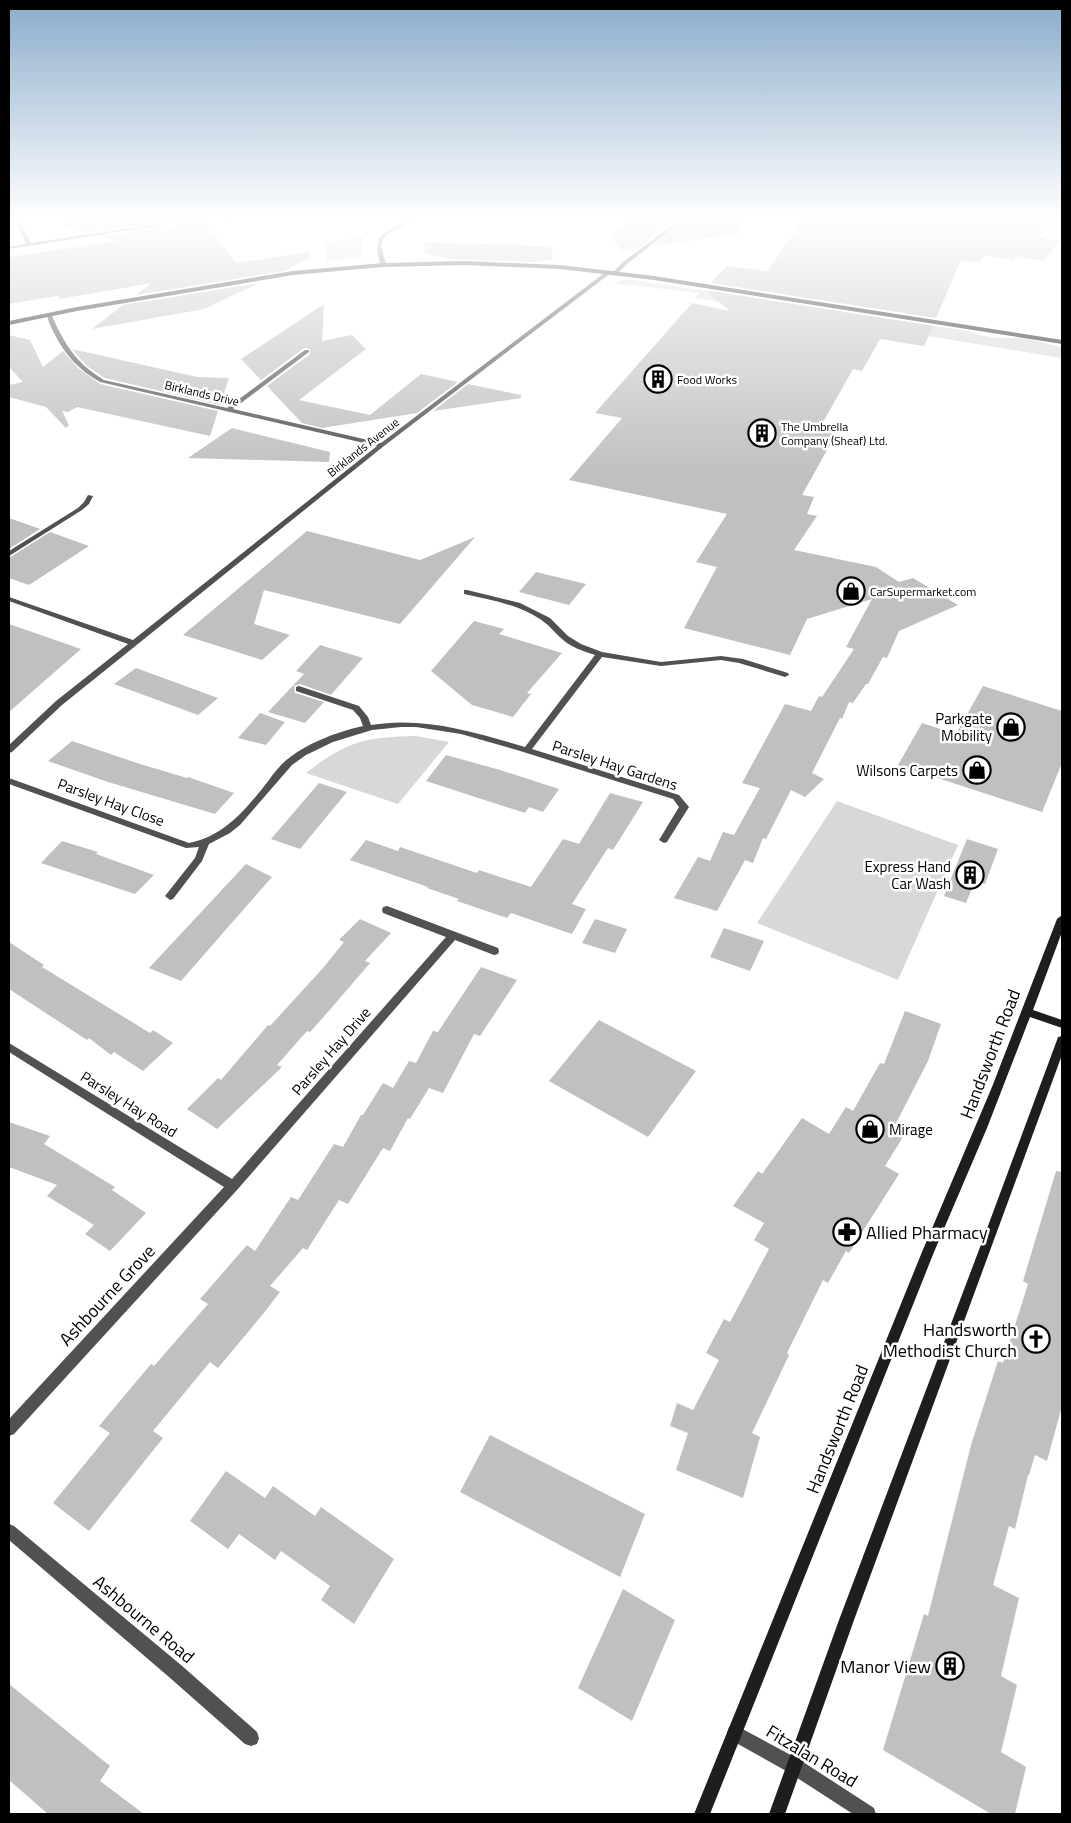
<svg xmlns="http://www.w3.org/2000/svg" width="1071" height="1823" font-family="'Titillium Web',sans-serif">
<style>
.green{fill:#d8d8d8}
.building{fill:#c0c0c0}
.lines{fill:none;stroke-linecap:round;stroke-linejoin:round}
.street{fill:#515151;fill-rule:evenodd}
.secondary{fill:#1e1e1e;fill-rule:evenodd}
.labels{text-anchor:middle;dominant-baseline:central;stroke-width:5;stroke-linejoin:round;paint-order:stroke}
.far-poi-label{font-size:12px;fill:#000;stroke:#fff;text-anchor:start}
.far-street-label{font-size:12px;fill:#000;stroke:#fff}
.poi-label{font-size:15px;fill:#000;stroke:#fff;text-anchor:end}
.street-label{font-size:15px;fill:#000;stroke:#fff}
.near-street-label{font-size:18px;fill:#000;stroke:#fff}
.near-poi-label{font-size:18px;fill:#000;stroke:#fff;text-anchor:end}
</style>
<rect width="100%" height="100%" fill="#fff"/>
<!-- green -->
<path class="green" d="M371,231L361,243L362,257L327,261L324,242L351,239Z
M627,279L968,331C986,338 997,338 1015,338C1030,338 1047,344 1062,347V358L695,298L699,293L613,283Z
M416,736L449,742L398,804L306,773C347,741 365,737 416,736Z
M837,801L958,845L898,980L757,923Z"/>
<!-- building -->
<path class="building" d="M64,219H179L88,233L63,226Z
M202,219L236,263L310,252L311,257L284,271L136,295L152,283L60,299L58,296L9,304V257L117,241L101,236L200,221Z
M631,219H677L640,247L622,250L610,235Z
M687,219H738L739,234L654,245Z
M804,219H1055L1040,237L1060,241L1043,261L1017,256L1013,260L985,255L979,263L961,260L936,318L711,283L727,266L767,271Z
M425,242L552,246L553,259L532,262L451,259L424,253Z
M259,283L204,309L92,329L123,305Z
M705,290L933,326L924,346L880,339L862,371L853,369L818,431L836,434L802,495L814,497L807,514L817,516L794,550L876,567L899,582L913,578L958,605L899,631L887,658L883,657L868,684H866L853,703L849,702L842,719L840,718L812,773L824,779L805,797L791,790L766,839L763,838L753,863L745,860L717,911L674,898L698,857L710,861L723,832L734,835L760,788L742,783L785,704L811,711L819,696L822,697L854,649L846,647L872,599L807,619L790,655L684,628L717,567L696,562L727,514L569,480L622,418L595,413L692,303L730,311Z
M324,304L322,341L352,335L366,349L299,400L370,415L421,374L458,382L417,413L322,428L302,423L267,386L310,354V349L304,348L261,380L241,359Z
M9,335L30,340L43,367L63,351L78,368L100,384L218,411L210,436L77,407L68,412L62,411L69,425L66,428L46,407L9,397V385L23,382L9,367Z
M72,349L197,377L229,378L220,405L105,378L87,366Z
M468,384L521,395V398L433,411Z
M232,428L330,452L329,462L188,458Z
M9,518L40,529L9,549Z
M307,531L420,560L475,537L400,624L264,590L254,624L290,635L262,660L183,635Z
M50,532L89,546L29,585L9,578V558Z
M536,572L586,584L569,605L519,592Z
M474,621L504,629L499,634L562,653L527,693L531,694L513,717L472,705L431,671Z
M9,624L81,649L9,712Z
M320,645L363,658L331,695L300,684L294,686L295,693L324,702L305,723L268,712L304,674L296,671Z
M136,668L218,698L198,715L114,684Z
M983,686L1062,711V763L1042,812L898,765L922,723L956,734Z
M260,713L285,722L266,745L238,738Z
M72,741L137,763L187,778L188,777L234,793L215,814L108,782L48,761Z
M446,755L500,770L559,789L543,812L529,807L525,813L426,781Z
M319,783L347,792L300,849L271,839Z
M610,793L643,802L613,850L608,848L572,904L586,909L572,934L511,913L507,918L457,901L459,899L427,888L428,887L350,860L366,840L398,851L400,847L477,873L479,870L531,887L563,839L579,844Z
M967,839L998,849L985,884L975,881L966,903L944,896Z
M62,841L98,852L96,854L154,875L135,894L41,863Z
M246,864L272,877L181,981L149,968Z
M360,919L391,933L365,961L370,963L328,1012L310,1032L307,1031L277,1065L282,1067L217,1129L187,1109L218,1078L221,1080L268,1025L270,1026L323,968L344,942L339,940Z
M595,919L627,929L615,953L582,943Z
M724,928L764,941L750,971L710,957Z
M9,942L44,965L42,967L150,1033L153,1030L173,1043L143,1071L114,1052L111,1055L89,1038L87,1040L9,989Z
M481,967L517,980L480,1036L474,1034L443,1093L429,1088L410,1119L408,1118L390,1151L383,1148L348,1204L339,1200L307,1250L303,1248L270,1286L280,1292L263,1314L218,1368L210,1362L153,1431L163,1438L89,1531L53,1503L110,1433L99,1426L151,1364L154,1366L208,1304L200,1299L247,1245L255,1251L291,1197L298,1200L334,1144L343,1147L361,1115H363L383,1083L393,1088L409,1061L416,1063L433,1031L438,1032Z
M905,1011L941,1024L928,1061L892,1131L903,1137L885,1166L899,1174L849,1253L846,1251L828,1283L823,1280L787,1353L789,1355L752,1433L760,1437L743,1498L676,1470L688,1433L670,1426L677,1403L693,1410L719,1360L706,1353L724,1319L730,1322L769,1249L754,1240L764,1223L733,1206L758,1171L762,1174L802,1118L829,1134L846,1107L853,1111L880,1063L884,1064Z
M599,1020L696,1071L648,1137L549,1081Z
M9,1122L50,1136L44,1144L115,1187L112,1190L146,1213L110,1251L85,1234L94,1225L47,1196L57,1185L9,1167Z
M1056,1171L1062,1172V1406L1047,1461L1035,1455L1029,1475H1028L1015,1529L1009,1526L993,1585L1019,1598L1001,1676L1017,1685L1001,1752L1026,1767L1015,1814H991L883,1750L924,1614L928,1616L971,1445L998,1361L1003,1363L1028,1284L1023,1281Z
M490,1435L645,1514L620,1577L460,1492Z
M226,1471L265,1498L273,1486L315,1516L321,1507L394,1559L354,1624L321,1600L330,1586L281,1551L275,1560L239,1534L228,1549L190,1521Z
M623,1589L675,1620L632,1721L578,1688Z
M9,1684L110,1766L100,1781L144,1814H48L9,1780Z"/>
<g class="lines">
<!-- street -->
<path class="street" d="M15,219H19L31,243L190,219H200L9,249V247L26,244Z
M224,219H228L231,222L227,223Z
M411,219H416L385,236L381,245L386,265L381,266C370,233 385,232 411,219Z
M680,219H685L627,264L617,274H613V272L623,262Z
M607,271L612,272L384,446L62,705L12,752L9,753V745L56,701L128,644L9,601V597L133,640L377,446L100,382C79,370 65,355 54,333C51,327 48,321 47,315L52,316C65,345 76,363 104,380L227,408L305,350H309V352L233,409L381,443Z
M88,495L93,496L89,504L82,510L9,556V551L78,508L84,502Z
M464,590H467L520,603L550,618L568,636L581,644L602,652L661,662L721,656L743,659L788,673L789,675L785,677L739,663L721,660L661,666L602,657L532,749L679,795L689,807L667,842L664,843L659,840L679,807L673,799L517,750L461,734L416,727H401L372,730L333,742L306,755L292,765L240,825L230,833L209,844L202,861L173,899L170,900L165,896L195,858L199,847L186,848L9,784V778L189,843C225,836 247,808 269,780C273,774 278,768 283,763C304,744 336,732 363,726L360,718L353,710L296,691V687L299,686L359,706L368,717L371,725C424,716 474,732 525,747L595,655C583,651 570,647 561,638C555,633 550,626 544,622C522,605 491,600 464,594Z
M387,906L498,948L499,951L498,954L494,955L455,940L237,1190L14,1434L9,1436V1419L224,1187L9,1052V1043L232,1179L446,937L383,913L382,910L383,907Z
M9,1524L14,1526L181,1665L257,1732L259,1738L257,1744L251,1746L245,1744L169,1677L9,1540Z
M735,1725L800,1760L874,1808L876,1814H853L788,1772L729,1739L727,1733L729,1727Z"/>
<!-- secondary -->
<path class="secondary" d="M465,261L560,265L654,276L1062,340V344L654,280L560,269L465,265L383,267L293,275L77,311L9,325V321L77,307L293,271L383,263Z
M1062,915V932L1033,1010L1062,1020V1028L1030,1017L987,1128L934,1252L710,1814H694L922,1252L992,1087L1057,919Z
M1062,1036V1055L854,1620L785,1814H769L839,1620L985,1234L1057,1040L1058,1037Z"/>
</g>
<!-- sky -->
<linearGradient id="sky" x2="0" y2="1"><stop stop-color="#8baccb"/><stop offset="0.46" stop-color="#fff"/><stop offset="1" stop-color="#fff" stop-opacity="0"/></linearGradient>
<rect width="1071" height="474" fill="url(#sky)"/>
<!-- icons -->
<defs>
<g id="building-ring" transform="scale(1.4375)"><circle r="9.5" fill="#fff" stroke="#000" stroke-width="1.5"/><path d="M-4-6H4V6H1V3H-1V6H-4ZM-2.5-4.3h1.7v1.8h-1.7ZM.8-4.3h1.7v1.8H.8ZM-2.5-1h1.7V.8h-1.7ZM.8-1h1.7V.8H.8Z" fill="#000"/></g>
<g id="shop-ring" transform="scale(1.4375)"><circle r="9.5" fill="#fff" stroke="#000" stroke-width="1.5"/><path d="M-5-2.5h2.3a2.7 3.5 0 0 1 5.4 0H5L5.5 6h-11ZM-1.5-2.5h3a1.5 2.3 0 0 0-3 0Z" fill="#000"/></g>
<g id="pharmacy-ring" transform="scale(1.4375)"><circle r="9.5" fill="#fff" stroke="#000" stroke-width="1.5"/><path d="M-2-6h4v4h4v4h-4v4h-4v-4h-4v-4h4Z" fill="#000"/></g>
<g id="church-ring" transform="scale(1.4375)"><circle r="9.5" fill="#fff" stroke="#000" stroke-width="1.5"/><path d="M-1.2-6h2.4v3.5h3.3v2.4h-3.3V6h-2.4V-.1h-3.3v-2.4h3.3Z" fill="#000"/></g>
</defs>
<g fill-rule="evenodd">
<use href="#building-ring" x="658" y="379"/>
<use href="#building-ring" x="762" y="433"/>
<use href="#shop-ring" x="851" y="591"/>
<use href="#shop-ring" x="1011" y="727"/>
<use href="#shop-ring" x="977" y="770"/>
<use href="#building-ring" x="970" y="875"/>
<use href="#shop-ring" x="870" y="1129"/>
<use href="#pharmacy-ring" x="847" y="1232"/>
<use href="#church-ring" x="1036" y="1339"/>
<use href="#building-ring" x="950" y="1666"/>
</g>
<g class="labels">
<!-- far-poi labels -->
<g class="far-poi-label">
<text x="677" y="379">Food Works</text>
<text x="781" y="426">The Umbrella<tspan x="781" dy="14">Company (Sheaf) Ltd.</tspan></text>
<text x="870" y="591">CarSupermarket.com</text>
</g>
<!-- far-street labels -->
<g class="far-street-label">
<text transform="translate(202 393) rotate(13)">Birklands Drive</text>
<text transform="translate(363 447) rotate(-38)">Birklands Avenue</text>
</g>
<!-- poi labels -->
<g class="poi-label">
<text x="992" y="718">Parkgate<tspan x="992" dy="17">Mobility</tspan></text>
<text x="958" y="770">Wilsons Carpets</text>
<text x="951" y="866">Express Hand<tspan x="951" dy="17">Car Wash</tspan></text>
<text x="889" y="1129" text-anchor="start">Mirage</text>
</g>
<!-- street labels -->
<g class="street-label">
<text transform="translate(615 765) rotate(18)">Parsley Hay Gardens</text>
<text transform="translate(111 802) rotate(20)">Parsley Hay Close</text>
<text transform="translate(331 1051) rotate(-49)">Parsley Hay Drive</text>
<text transform="translate(129 1104) rotate(32)">Parsley Hay Road</text>
</g>
<!-- near-street labels -->
<g class="near-street-label">
<text transform="translate(990 1054) rotate(-69)">Handsworth Road</text>
<text transform="translate(107 1295) rotate(-47)">Ashbourne Grove</text>
<text transform="translate(837 1429) rotate(-68)">Handsworth Road</text>
<text transform="translate(144 1619) rotate(40)">Ashbourne Road</text>
<text transform="translate(812 1756) rotate(31)">Fitzalan Road</text>
</g>
<!-- near-poi labels -->
<g class="near-poi-label">
<text x="866" y="1232" text-anchor="start">Allied Pharmacy</text>
<text x="1017" y="1329">Handsworth<tspan x="1017" dy="21">Methodist Church</tspan></text>
<text x="931" y="1666">Manor View</text>
</g>
</g>
<!-- border -->
<rect width="1071" height="1823" fill="none" stroke="#000000" stroke-width="20"/>
</svg>
